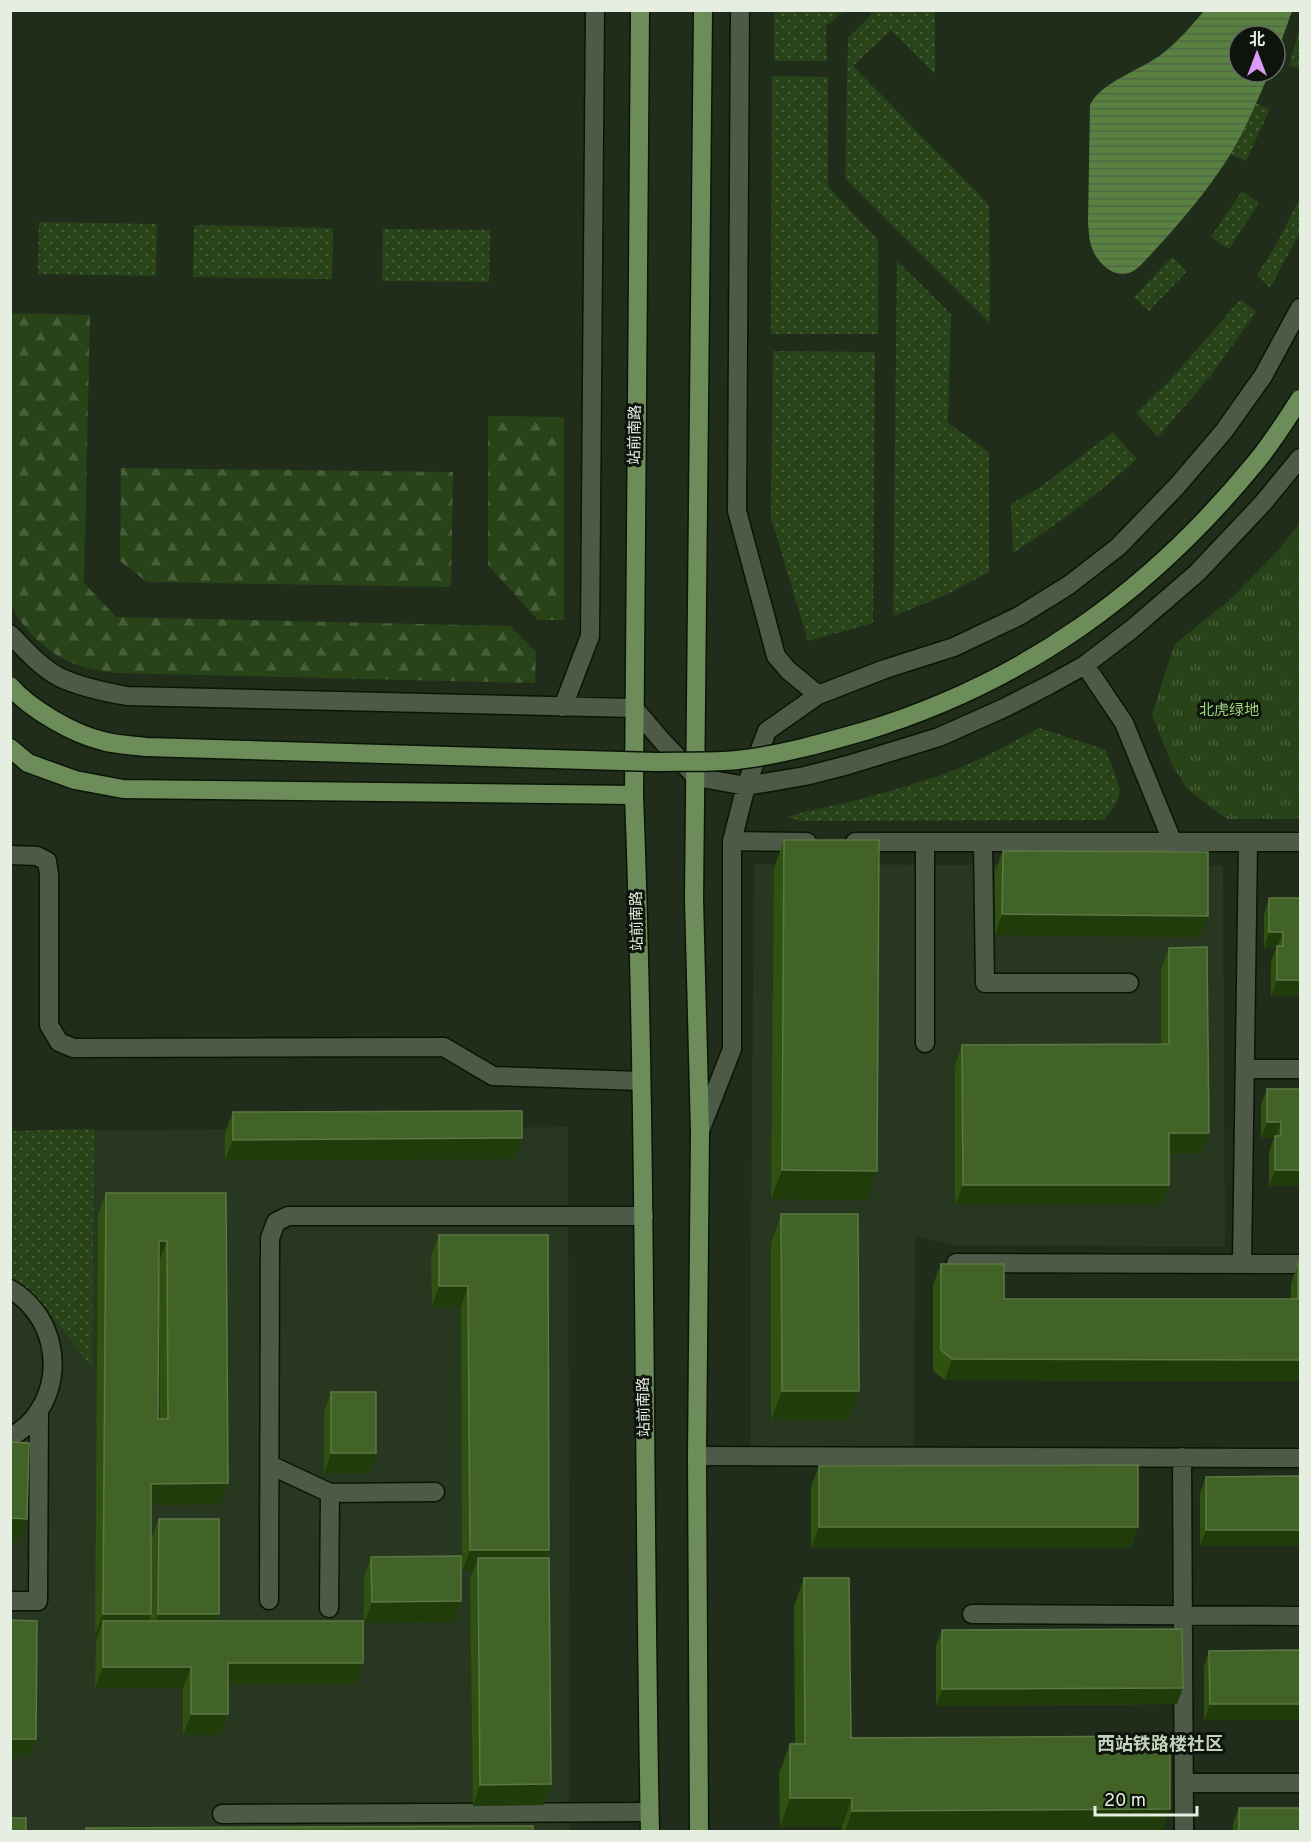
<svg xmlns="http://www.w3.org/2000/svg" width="1311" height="1842" font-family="Overpass,'Noto Sans SC',sans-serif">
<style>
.built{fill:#28371f}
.grass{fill:url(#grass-dots)}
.forest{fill:url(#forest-firs)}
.park{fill:url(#park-tufts)}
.water{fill:url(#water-rules)}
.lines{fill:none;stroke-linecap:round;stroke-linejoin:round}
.minor-casing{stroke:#0b1505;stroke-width:21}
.major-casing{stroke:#0b1505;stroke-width:21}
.minor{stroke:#4d5a47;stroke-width:18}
.major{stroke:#6c8c5a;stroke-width:18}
.major-bridge-casing{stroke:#0b1505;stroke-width:21;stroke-linecap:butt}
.major-bridge{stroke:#6c8c5a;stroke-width:18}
.wall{fill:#2f5211;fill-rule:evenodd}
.shaded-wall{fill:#213c0b}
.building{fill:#426327;stroke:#5c7844;stroke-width:1.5;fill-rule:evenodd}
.labels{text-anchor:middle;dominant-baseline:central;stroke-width:6;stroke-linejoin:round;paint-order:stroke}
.street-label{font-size:15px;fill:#e6eee2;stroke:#0e130c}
.park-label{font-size:15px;fill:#9cd57c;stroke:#0e130c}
.quarter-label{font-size:18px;font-weight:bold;fill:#c2d2bb;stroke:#0e130c}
</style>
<defs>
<pattern id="grass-dots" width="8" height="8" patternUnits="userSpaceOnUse" patternTransform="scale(1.5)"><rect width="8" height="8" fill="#284318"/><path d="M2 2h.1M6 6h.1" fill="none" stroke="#475e39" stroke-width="1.8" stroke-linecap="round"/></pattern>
<pattern id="forest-firs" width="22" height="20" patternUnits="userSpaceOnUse" patternTransform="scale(1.5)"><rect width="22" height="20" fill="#284318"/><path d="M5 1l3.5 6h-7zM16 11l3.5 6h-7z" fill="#475e39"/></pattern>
<pattern id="park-tufts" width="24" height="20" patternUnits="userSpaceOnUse" patternTransform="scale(1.5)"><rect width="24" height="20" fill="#284318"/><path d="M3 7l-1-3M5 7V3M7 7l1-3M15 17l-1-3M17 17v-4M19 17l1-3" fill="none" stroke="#475e39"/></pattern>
<pattern id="water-rules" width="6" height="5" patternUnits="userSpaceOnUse" patternTransform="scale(1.5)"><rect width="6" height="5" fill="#598142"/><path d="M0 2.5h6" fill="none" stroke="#506743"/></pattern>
</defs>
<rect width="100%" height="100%" fill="#212d1b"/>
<!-- built -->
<path class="built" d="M754,864L1223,866L1225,1247L955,1245L915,1237L914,1455L751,1454V1238Z
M568,1127L570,1831H11L10,1131Z"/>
<!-- grass -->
<path class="grass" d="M774,11H844L826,26L827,61H774Z
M871,11H935V74L891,30L853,66L989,205L990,323L845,178L848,38L871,15Z
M1300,26V69L1289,66Z
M772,76L828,77V186L878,240V334H771Z
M1256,103L1270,109L1246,161L1230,154Z
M1242,191L1259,203L1229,249L1211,237Z
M1300,197V232L1270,288L1257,275L1275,247Z
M39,222L157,224L156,276L38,274Z
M194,225L333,228L332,279L193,277Z
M383,229L490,230L489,282L382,281Z
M1172,257L1187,271L1149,311L1134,297Z
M897,261L951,314L948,423L989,452V572L946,595L893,616Z
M1241,299L1256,312L1212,374L1158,437L1136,413L1169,381Z
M773,351L875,352L873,623L808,641L771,517Z
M1113,432L1137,459C1098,494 1057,525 1013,553L1011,504L1039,488Z
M1039,728L1106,750L1120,789L1117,802L1104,820L802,821L787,817C809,810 832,806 854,801C883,793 911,785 939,776C973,764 1006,746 1039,728Z
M94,1129L92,1367C68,1336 45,1303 11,1283V1131Z"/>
<!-- forest -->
<path class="forest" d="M11,313L90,315L84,583L116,617L510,626L536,652L535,683L115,673C103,671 89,669 77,665C49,655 24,631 11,605Z
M488,416L564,417V620H538L488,565Z
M121,468L453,472L451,587L147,582L120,561Z"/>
<!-- park -->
<path class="park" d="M1300,523V819H1227L1188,790L1172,765L1152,715L1174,645L1234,596L1281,547Z"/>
<!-- water -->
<path class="water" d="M1204,11H1292L1275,59V36H1239V72H1270C1257,100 1246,129 1230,155C1205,195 1173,231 1140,266C1135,270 1130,274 1123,274C1110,275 1096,260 1092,248C1089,241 1089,232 1088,224L1090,105C1101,82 1141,70 1162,54C1178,42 1191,26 1204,11Z"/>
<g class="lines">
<!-- minor casing -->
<g class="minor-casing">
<path id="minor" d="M740,10L737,511L776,656L788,670L818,695
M10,634C25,649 40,667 59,677C80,687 104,692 127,696L634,708L663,742L696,777L746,786L805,776L848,765L939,737L1004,708L1049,685L1085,665L1132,629L1197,573L1263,503L1300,458
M1085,665L1124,723L1173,843
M563,707L590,636L595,10
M732,841L807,842
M855,842H1300
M925,842V1043
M983,842L985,983H1129
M10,855L37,856L47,861L49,874V1025L59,1042L73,1048L444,1047L493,1076L641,1081
M1245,1069H1300
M700,1131L732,1049V841L746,786L767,731L818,695L885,669L954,647L1019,616L1069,585L1118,547L1177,486L1224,431L1263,376L1300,308
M956,1263L1300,1264
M1242,1264L1248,842
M10,1289C52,1313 65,1369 40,1409C33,1422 22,1430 10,1438
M697,1456L1300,1458
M1182,1457L1184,1832
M270,1465L330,1493L435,1492
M269,1600L270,1238L276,1222L288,1216H644
M10,1601H38L39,1411
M329,1608L330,1493
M972,1614L1300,1616
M1184,1783H1300
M222,1814L649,1812"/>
</g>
<!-- major casing -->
<g class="major-casing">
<path id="major" d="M640,10L634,795C647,1141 643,1486 650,1832
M10,748L28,763L75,780L123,789L634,795
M699,1832L697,1456L700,1132L694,899L703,10"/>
</g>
<!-- minor -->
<use href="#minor" class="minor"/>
<!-- major -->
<use href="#major" class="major"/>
<!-- major-bridge casing -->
<g class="major-bridge-casing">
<path id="major-bridge" d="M10,686C30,709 73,734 103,741C117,745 132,745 146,747L655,762C682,761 710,763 737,760C781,755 823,743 865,731C1025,682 1151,591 1256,462C1272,443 1286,420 1300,399"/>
</g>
<!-- major-bridge -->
<use href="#major-bridge" class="major-bridge"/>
</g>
<!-- wall -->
<path class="wall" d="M784,840L867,1200L771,1199L774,868Z
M1003,851L1200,937L995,935V872Z
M1269,898H1300V996H1271V962L1276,948H1264V915Z
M1169,948L1209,1133L1201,1154H1169V1185L1162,1205H955V1066L962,1045L1161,1044V969Z
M1267,1089H1300V1186H1269V1152L1274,1138H1261V1105Z
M233,1112L522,1138L514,1159L225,1160V1133Z
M106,1193H226L221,1504L151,1505V1540L159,1519L219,1614L216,1621L363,1663L355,1684H228V1714L220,1735H183V1688H95L96,1641L98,1635H95L98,1214ZM159,1262L160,1419H158Z
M781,1214L849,1420H771V1243Z
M439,1235H548L546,1558L544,1805L473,1806L470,1579L473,1571H462L461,1307H432L431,1256Z
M1298,1263H1300V1381L945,1380L933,1371V1285L941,1264L1004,1299H1291V1284Z
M331,1392L376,1453L368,1474H324V1412Z
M819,1466L1138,1527L1130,1548H811V1487Z
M1300,1476V1546H1200V1493L1206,1477Z
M371,1557L453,1622L364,1623V1578Z
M804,1578L851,1738L1170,1809L1162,1832H842V1827H780L779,1773L790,1744H795L794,1607Z
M942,1630L1177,1704L936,1706V1646Z
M1300,1650L1204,1720V1667L1209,1651Z
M1239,1808L1300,1832H1233V1824Z"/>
<!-- shaded-wall -->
<path class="shaded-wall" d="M1002,914L1208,916L1200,937L995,935Z
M1269,932H1283L1277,948H1264Z
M1277,980H1300V996H1271Z
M1267,1122H1281L1275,1138V1136L1274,1138H1261Z
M1169,1133H1209L1201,1154H1162Z
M522,1138L514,1159L225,1160L233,1140Z
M782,1170L877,1171L867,1200L771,1199Z
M1275,1170H1300V1186H1269Z
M963,1185H1169L1162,1205H955Z
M159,1241H167L159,1262Z
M439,1286H468L461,1307H432Z
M952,1359L1300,1360V1381L945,1380Z
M782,1391H859L849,1420H771Z
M331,1453H376L368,1474H324Z
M228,1483L221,1504L144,1505L151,1484Z
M10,1518L27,1519L19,1540L10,1539Z
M819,1527H1138L1130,1548H811Z
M1206,1530H1300V1546H1200Z
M470,1550H549L541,1571L478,1558L473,1571H462Z
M461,1601L453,1622L364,1623L372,1602Z
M103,1614H151L144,1635L103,1621L98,1635H95Z
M158,1614H219L211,1635H151Z
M228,1663H363L355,1684H220Z
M103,1667H191L183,1688H95Z
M1183,1688L1177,1704L936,1706L942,1689Z
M1210,1704H1300V1720H1204Z
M191,1714H228L220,1735H183Z
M10,1739H36L30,1755H10Z
M551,1784L544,1805L473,1806L480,1785Z
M790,1798H852L842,1827H780Z
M1170,1809L1162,1832H845L852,1811Z"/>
<!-- building -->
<path class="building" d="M784,840H879L877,1171L782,1170Z
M1003,851L1208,852V916L1002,914Z
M1269,898H1300V980H1277V946H1283V932H1269Z
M1207,947L1209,1133H1169V1185H963L962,1045L1169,1044V948Z
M1267,1089H1300V1170H1275V1136H1281V1122H1267Z
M522,1111V1138L233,1140V1112Z
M106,1193H226L228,1483L151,1484V1614H103ZM159,1241H167L168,1419H158Z
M781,1214H858L859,1391H782Z
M439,1235H548L549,1550H470L468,1286H439Z
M1298,1263H1300V1360L952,1359L941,1350V1264H1004V1299H1298Z
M331,1392H376V1453H331Z
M10,1442L29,1443L27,1519L10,1518Z
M1138,1465V1527H819V1466Z
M1300,1476V1530H1206V1477Z
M159,1519H219V1614H158Z
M461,1556V1601L372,1602L371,1557Z
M478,1558H549L551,1784L480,1785Z
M804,1578H849L851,1738L1170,1736V1809L852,1811V1798H790V1744H805Z
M10,1620L37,1621L36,1739H10Z
M103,1621H363V1663H228V1714H191V1667H103Z
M1182,1629L1183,1688L942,1689V1630Z
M1300,1650V1704H1210L1209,1651Z
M1239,1808H1300V1832H1239Z
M10,1818H26V1832H10Z
M533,1826V1832H86V1828Z"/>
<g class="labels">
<!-- street labels -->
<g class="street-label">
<text transform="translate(636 435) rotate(-89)">站前南路</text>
<text transform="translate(638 921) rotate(-91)">站前南路</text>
<text transform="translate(645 1407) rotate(-91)">站前南路</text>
</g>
<!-- park labels -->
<g class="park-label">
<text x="1229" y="711">北虎绿地</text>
</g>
<!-- quarter labels -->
<g class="quarter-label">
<text x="1160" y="1745">西站铁路楼社区</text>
</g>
</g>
<!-- border -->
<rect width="1311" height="1842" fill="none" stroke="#e6eee2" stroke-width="24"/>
<!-- north arrow -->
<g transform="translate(1257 54)"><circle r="28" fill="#0e130c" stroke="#646b62" stroke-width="1.5"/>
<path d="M0-4.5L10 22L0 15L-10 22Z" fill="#da9af6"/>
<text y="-9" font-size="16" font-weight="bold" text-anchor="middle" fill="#e6eee2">北</text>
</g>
<!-- scale -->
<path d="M1095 1806v9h102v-9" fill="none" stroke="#e6eee2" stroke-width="3"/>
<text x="1104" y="1806" font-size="18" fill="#e6eee2" stroke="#0e130c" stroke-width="4.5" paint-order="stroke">20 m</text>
</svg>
